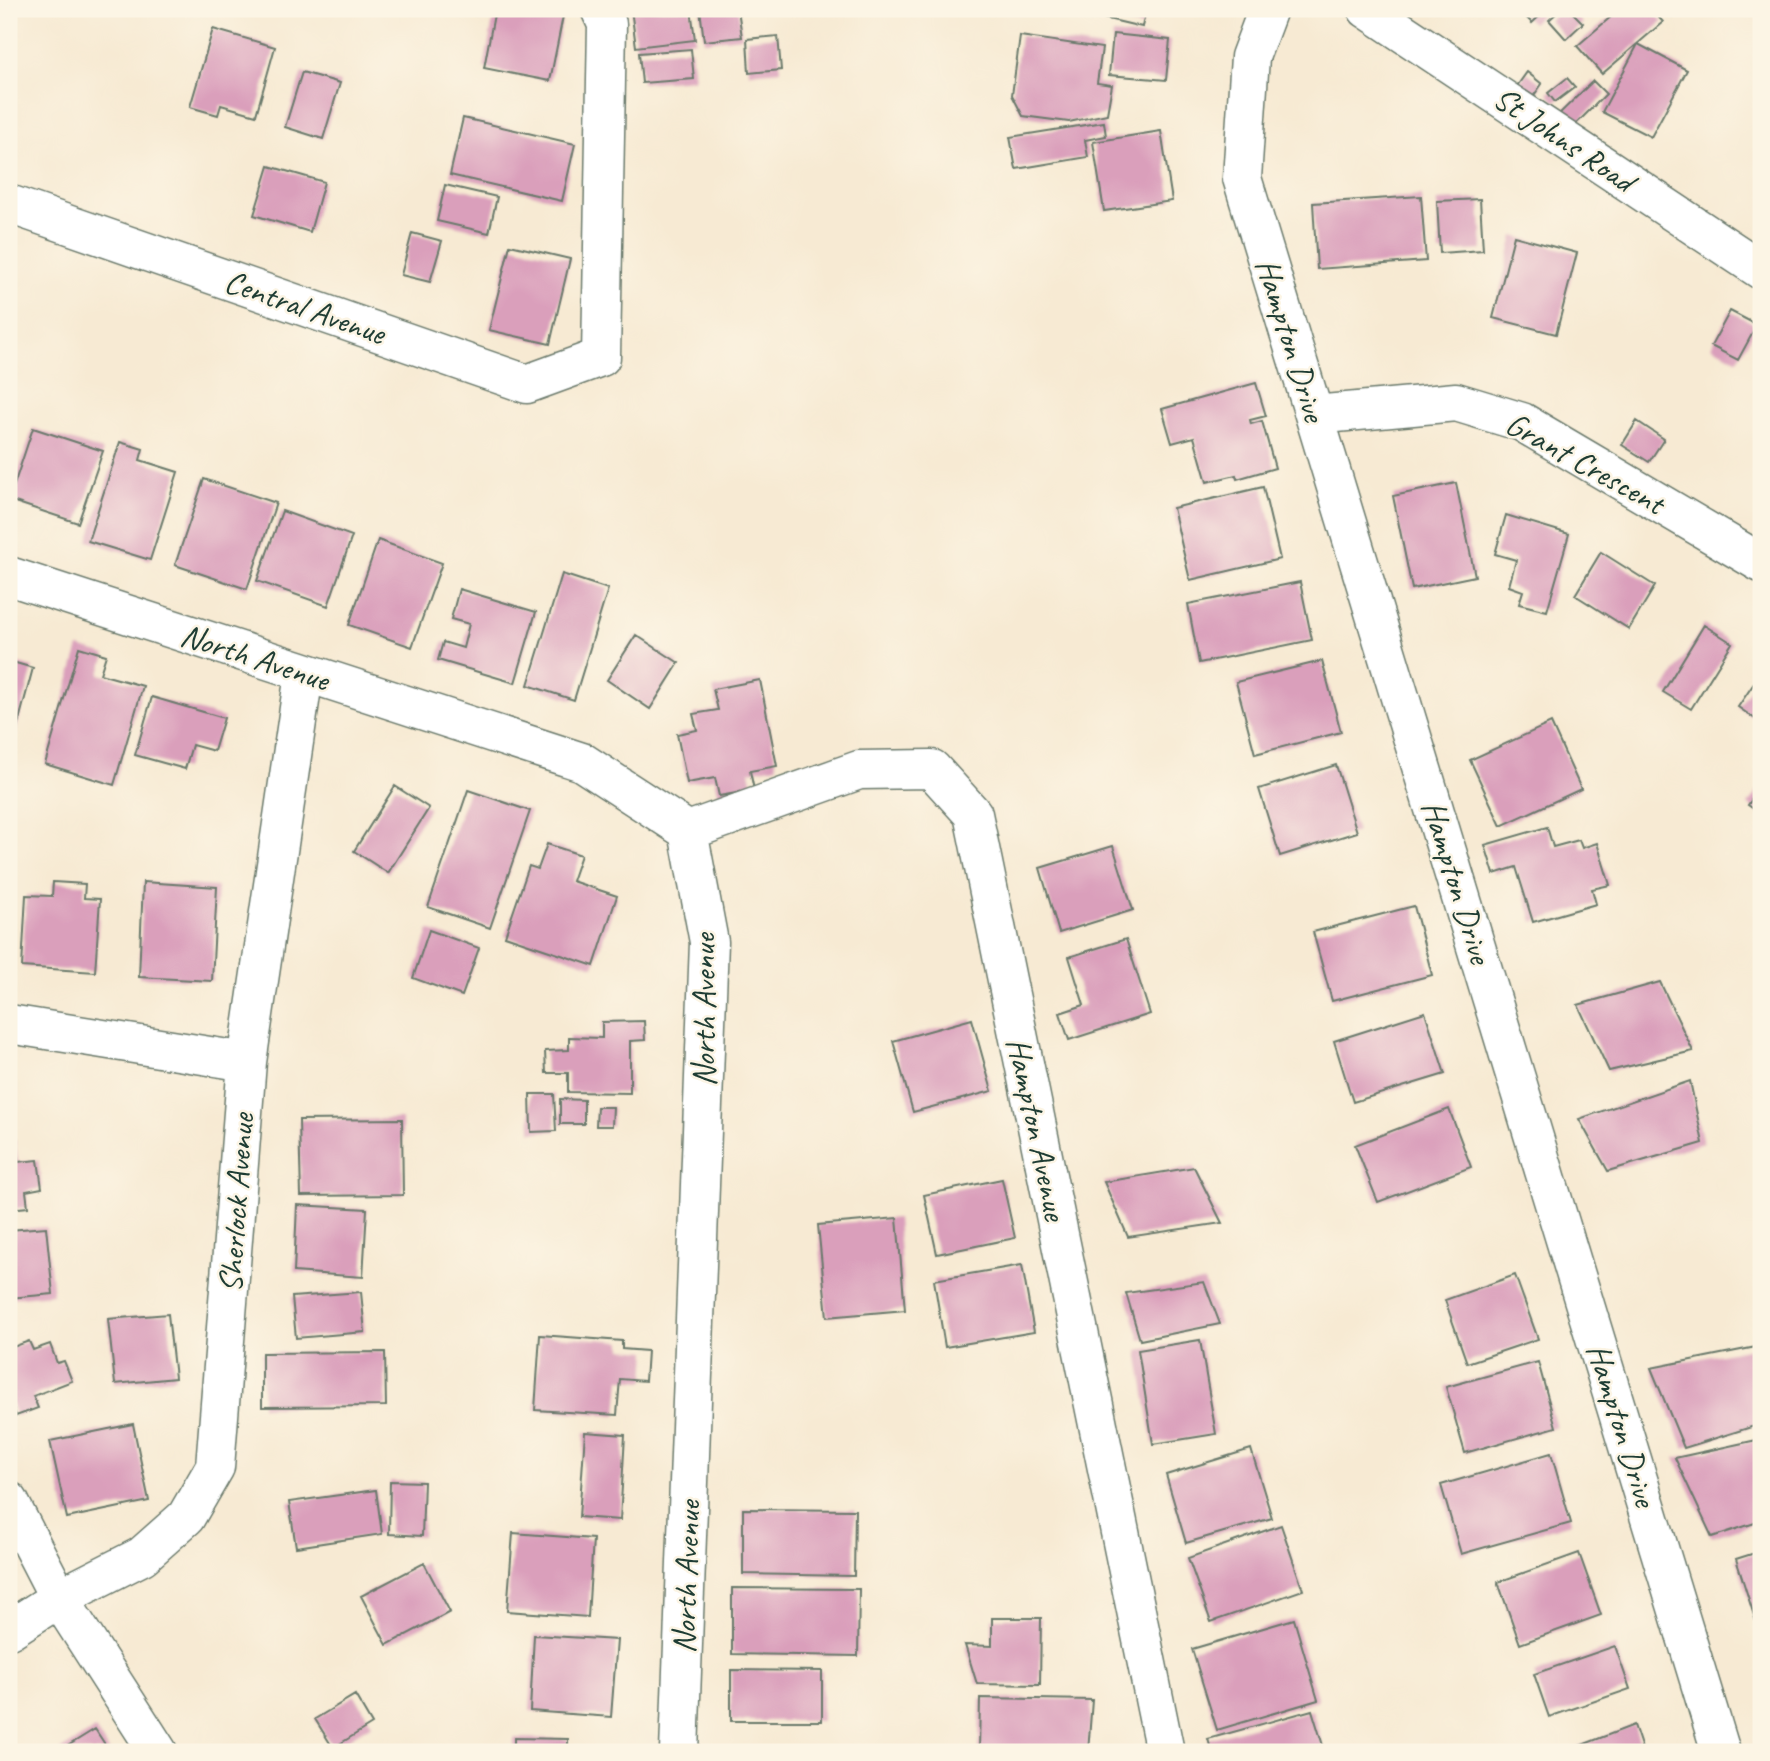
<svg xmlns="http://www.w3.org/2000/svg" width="1770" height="1761" font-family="Caveat,sans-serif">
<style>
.building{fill:#da9fbb}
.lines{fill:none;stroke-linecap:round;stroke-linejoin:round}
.minor-casing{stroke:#6b7a6c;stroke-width:41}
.minor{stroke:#fff;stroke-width:38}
.labels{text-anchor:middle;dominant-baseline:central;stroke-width:5;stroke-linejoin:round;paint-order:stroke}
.street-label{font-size:33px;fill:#1f3d34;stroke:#fcf5e5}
</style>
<rect width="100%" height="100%" fill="#fcf5e5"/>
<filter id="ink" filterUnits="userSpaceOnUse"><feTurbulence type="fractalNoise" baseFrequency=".0143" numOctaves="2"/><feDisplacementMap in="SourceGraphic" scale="14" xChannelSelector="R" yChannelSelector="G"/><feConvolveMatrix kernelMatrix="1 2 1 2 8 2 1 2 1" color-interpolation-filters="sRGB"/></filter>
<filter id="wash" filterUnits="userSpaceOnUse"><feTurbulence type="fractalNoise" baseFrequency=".00686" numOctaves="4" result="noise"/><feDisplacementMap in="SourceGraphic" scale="28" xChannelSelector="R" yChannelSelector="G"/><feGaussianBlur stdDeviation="1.57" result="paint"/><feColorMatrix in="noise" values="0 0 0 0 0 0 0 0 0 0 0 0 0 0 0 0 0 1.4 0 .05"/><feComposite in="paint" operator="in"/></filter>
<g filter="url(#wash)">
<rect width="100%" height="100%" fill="#f7ead3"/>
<g id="blocks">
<!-- building -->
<path class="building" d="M495,9H525L563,16L550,81L484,68Z
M631,9H691L695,40L636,47Z
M700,9H738L742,37L704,41Z
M1065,9H1146L1142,27Z
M1522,9H1547L1532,23L1520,11Z
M1561,9H1569L1583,23L1566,39L1549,20Z
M1620,9H1651L1663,22L1602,74L1577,46Z
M213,29L275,47L256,115L221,105L218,115L190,107Z
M1113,34L1170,40L1166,80L1109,75Z
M778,36L781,70L749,73L747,39Z
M1020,36L1102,48L1097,83L1112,85L1107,114L1069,122L1023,116L1012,95Z
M1638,44L1687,70L1651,137L1602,112Z
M691,49L694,79L642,83L639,53Z
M302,72L340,83L323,139L285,127Z
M1527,72L1542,84L1532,98L1517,86Z
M1567,78L1575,87L1555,102L1548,93Z
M1593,81L1606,94L1570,130L1557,116Z
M463,118L575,144L562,201L450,175Z
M1104,122L1106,136L1085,140L1088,157L1016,169L1010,137Z
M1161,131L1172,201L1104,211L1093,142Z
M269,166L324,182L310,232L254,215Z
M445,185L497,197L489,233L437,221Z
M1421,196L1426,261L1317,269L1313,203Z
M1480,199L1483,250L1440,253L1437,201Z
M412,233L442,241L430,282L401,275Z
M1514,236L1577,253L1556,334L1493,318Z
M510,245L570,259L550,344L489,330Z
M1730,311L1757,325L1738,360L1711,346Z
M1256,383L1266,416L1250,420L1251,424L1262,421L1275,468L1237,479L1236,475L1207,482L1194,437L1172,443L1162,409Z
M1637,421L1664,439L1649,462L1622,445Z
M33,428L103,451L78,523L9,500Z
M120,442L143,449L140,460L178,472L150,560L88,541Z
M204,479L276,503L247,589L175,565Z
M1456,483L1475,576L1412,589L1393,496Z
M1263,487L1280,559L1190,580L1173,508Z
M282,511L352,536L328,606L257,581Z
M1506,515L1569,534L1547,611L1519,604L1523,591L1509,586L1516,560L1495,554Z
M378,540L442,563L412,647L349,625Z
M1601,552L1655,586L1629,629L1575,595Z
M562,574L608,589L574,700L528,685Z
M1300,582L1312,640L1199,663L1188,604Z
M459,589L536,612L515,683L438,660L443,642L463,648L469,624L451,619Z
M1704,625L1732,643L1691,709L1663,692Z
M636,635L679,663L650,709L607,680Z
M79,647L106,655L100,674L143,686L114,785L45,764Z
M9,661L33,668L10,754L9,753Z
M1322,661L1341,732L1255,754L1236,682Z
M1761,673V723L1738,707Z
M760,680L777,766L750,771L754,790L719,796L715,778L687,783L677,734L697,730L693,714L718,710L713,689Z
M152,697L224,718L214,751L192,745L185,769L135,755Z
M1551,723L1581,789L1501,826L1470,760Z
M1336,765L1357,832L1280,856L1259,789Z
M395,786L429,808L388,873L354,851Z
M1761,786V814L1748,805Z
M468,790L530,811L490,928L428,907Z
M1547,827L1553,847L1579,840L1582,848L1597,843L1610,885L1592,889L1596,904L1533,922L1516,867L1494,874L1485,845Z
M547,844L581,855L572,881L617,896L594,966L505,936L529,866L538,869Z
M1113,846L1133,910L1059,933L1040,868Z
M53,882L85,884L84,898L100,899L95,972L22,967L26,895L52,896Z
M143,882L217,887L212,981L139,977Z
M1414,906L1432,975L1332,1001L1313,932Z
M429,930L479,948L462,996L413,978Z
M1126,939L1150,1014L1069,1040L1060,1013L1084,1005L1069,957Z
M1660,982L1693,1051L1609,1071L1578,1005Z
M1425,1012L1445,1074L1353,1102L1334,1041Z
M972,1019L992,1091L913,1112L893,1041Z
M644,1021L645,1040L630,1041V1093L568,1092V1073H546L545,1051L569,1050V1037L602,1038V1022Z
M1690,1081L1703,1143L1608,1171L1579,1119Z
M530,1094H554L556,1131L531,1132Z
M560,1099L584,1100V1124H560Z
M597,1107H613L612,1126H596Z
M1449,1109L1471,1167L1378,1202L1355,1145Z
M402,1119L403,1195L301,1196L299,1120Z
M15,1140L18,1162L38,1160L42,1188L26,1191L28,1207L9,1209V1141Z
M1194,1167L1222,1223L1128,1237L1104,1182Z
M1002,1179L1015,1238L937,1254L924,1195Z
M297,1205L367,1209L363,1277L294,1272Z
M897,1218L905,1310L827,1317L818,1225Z
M46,1227L53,1294L9,1298V1230Z
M1022,1265L1034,1332L945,1347L934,1280Z
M1515,1275L1538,1339L1467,1363L1445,1300Z
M1204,1282L1220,1324L1140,1340L1126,1293Z
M361,1292L365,1332L296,1338L292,1297Z
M168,1314L175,1378L115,1384L108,1319Z
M540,1335L622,1341V1349L647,1351L645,1381L620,1379L617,1415L535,1410Z
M9,1337L13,1347L29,1341L33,1350L50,1344L57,1363L64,1361L72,1381L33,1396L38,1408L16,1416L9,1398Z
M1200,1340L1216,1434L1153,1444L1138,1350Z
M1761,1346V1424L1684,1448L1651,1368Z
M385,1352L386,1406L262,1407V1353Z
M1538,1362L1556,1427L1465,1453L1446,1387Z
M133,1424L149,1501L67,1518L50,1441Z
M585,1432L625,1435L620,1520L579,1517Z
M1761,1439V1521L1712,1537L1675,1458Z
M1251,1449L1272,1518L1186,1543L1166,1475Z
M1551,1453L1571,1523L1461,1554L1441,1485Z
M390,1481L424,1482L422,1536L389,1534Z
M376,1490L382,1534L296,1547L289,1502Z
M743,1509L855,1510L854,1576L743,1574Z
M1281,1525L1303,1590L1211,1622L1188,1558Z
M513,1533L593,1539L588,1617L507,1611Z
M1761,1551V1627L1758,1628L1736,1559Z
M1579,1553L1601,1615L1520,1644L1498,1582Z
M424,1563L450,1612L387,1645L361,1596Z
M732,1588L859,1589L858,1656L732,1654Z
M992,1618H1041L1040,1685L977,1684L965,1645L992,1646Z
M1294,1619L1318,1700L1217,1730L1192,1649Z
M534,1635L617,1640L611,1717L530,1711Z
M1615,1646L1630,1689L1549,1717L1534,1674Z
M731,1670L822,1671V1721H731Z
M355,1695L372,1724L333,1748L315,1719Z
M980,1698L1092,1700L1088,1752H979Z
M1312,1710L1325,1752H1212L1208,1739Z
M1634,1725L1643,1752L1569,1750Z
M95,1729L110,1752H58Z
M514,1738L568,1739V1752H514Z"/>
</g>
</g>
<g filter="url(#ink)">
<use href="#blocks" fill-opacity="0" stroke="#6b7a6c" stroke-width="2"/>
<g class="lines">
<!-- minor casing -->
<g class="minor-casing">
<path id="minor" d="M1268,9L1250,57L1242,178L1721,1752
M1367,9L1761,270
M9,204L527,384L601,357L607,24L600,9
M1314,415L1456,402L1522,422L1761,563
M9,576L582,762L688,831L709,942L679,1752
M688,831L859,770L932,769L973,814L1165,1752
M9,1024L247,1062
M9,1501L59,1598L158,1752
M9,1630L59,1598L142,1556L186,1517L215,1467L247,1062L304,674"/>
</g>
<!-- minor -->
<use href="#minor" class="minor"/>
</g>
</g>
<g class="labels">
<!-- street labels -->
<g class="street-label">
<text transform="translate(1564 139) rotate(34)">St Johns Road</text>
<text transform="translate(305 307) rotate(19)">Central Avenue</text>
<text transform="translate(1291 340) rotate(73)">Hampton Drive</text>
<text transform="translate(1585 463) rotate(29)">Grant Crescent</text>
<text transform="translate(255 657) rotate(18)">North Avenue</text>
<text transform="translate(1457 882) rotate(73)">Hampton Drive</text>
<text transform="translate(704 1010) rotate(-90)">North Avenue</text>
<text transform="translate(1037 1129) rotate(78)">Hampton Avenue</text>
<text transform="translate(236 1203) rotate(-86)">Sherlock Avenue</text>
<text transform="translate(1622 1425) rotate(73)">Hampton Drive</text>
<text transform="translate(686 1577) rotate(-88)">North Avenue</text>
</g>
</g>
<!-- margin -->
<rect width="1770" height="1761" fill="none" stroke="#fcf5e5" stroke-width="35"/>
</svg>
